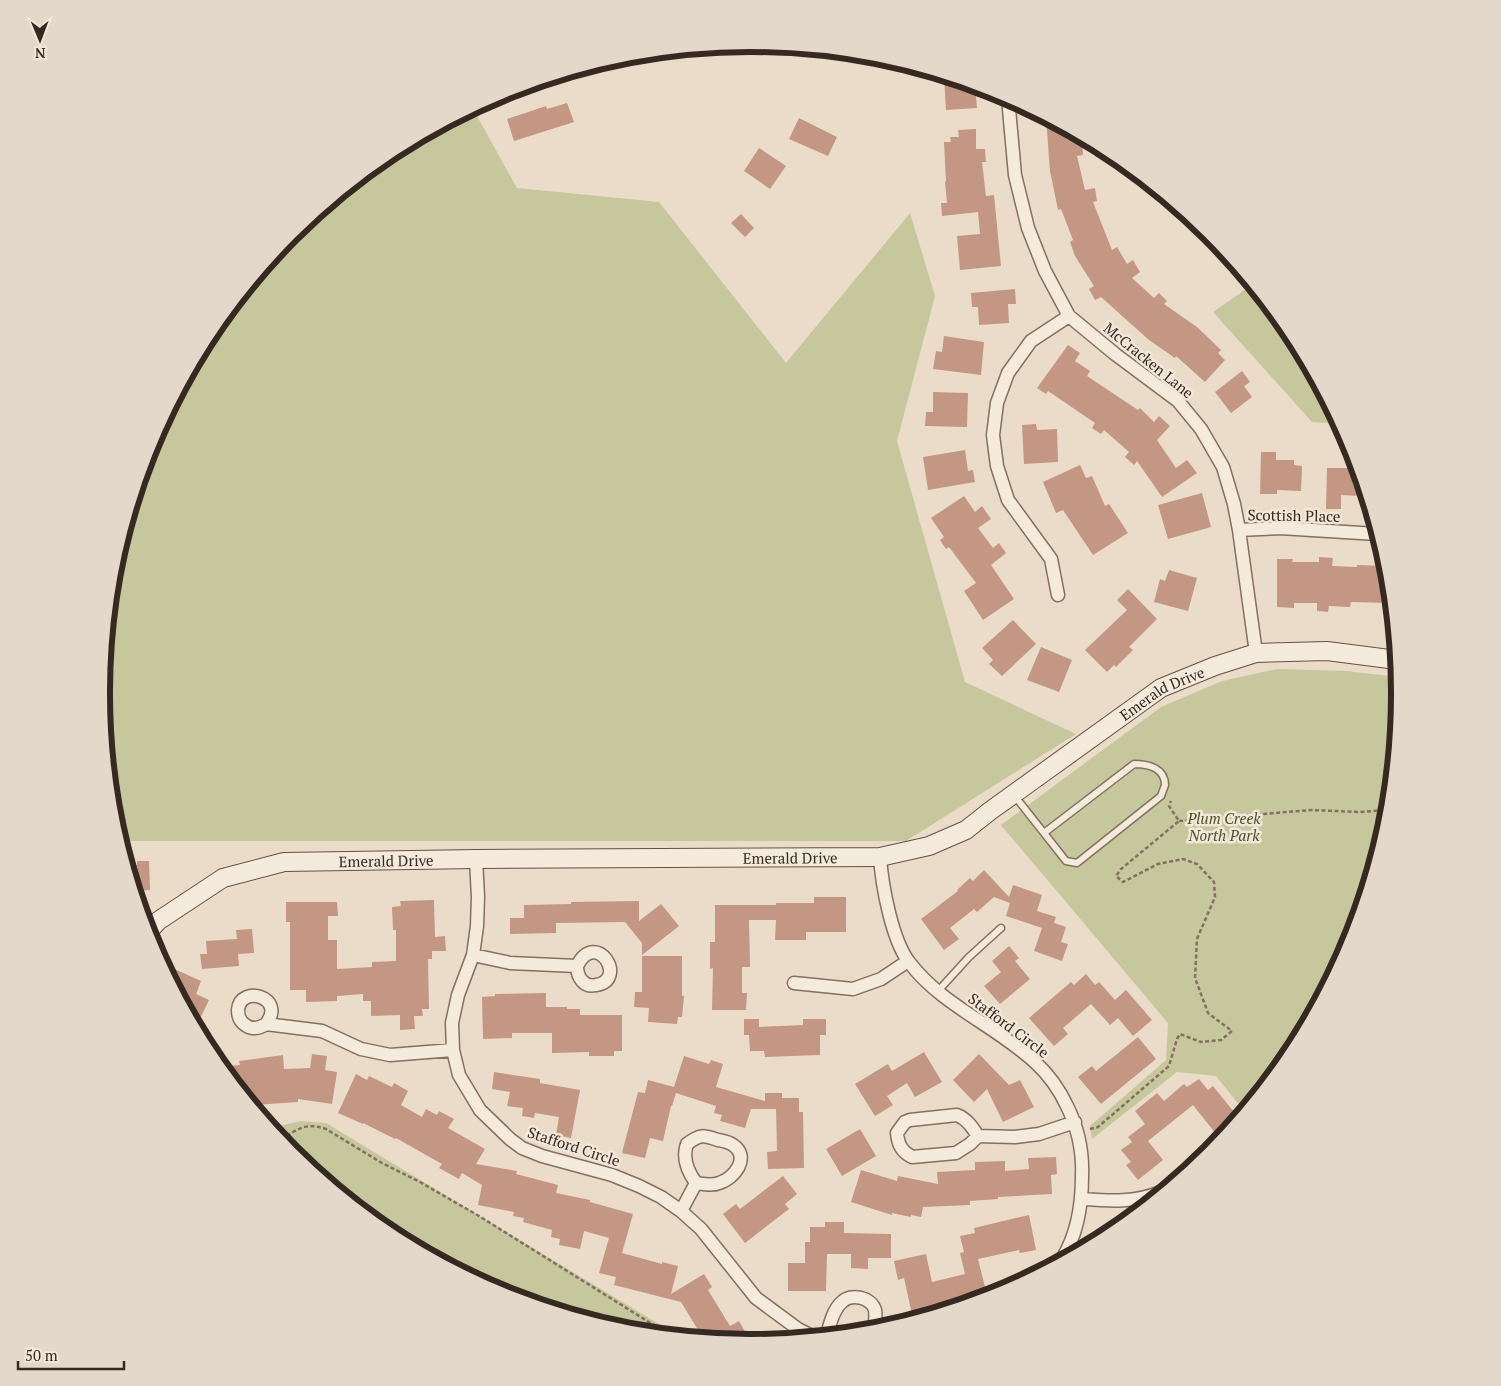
<svg xmlns="http://www.w3.org/2000/svg" width="1501" height="1386" font-family="'PT Serif',serif">
<style>
.green{fill:#c7c79e}
.building{fill:#c39784}
.lines{fill:none;stroke-linecap:round;stroke-linejoin:round}
.lane-casing{stroke:#846f60;stroke-width:9}
.street-casing{stroke:#846f60;stroke-width:15}
.secondary-casing{stroke:#665043;stroke-width:20}
.path{stroke:#846f60;stroke-width:2.5;stroke-dasharray:4 2.5;stroke-linecap:butt}
.lane{stroke:#f5ebdc;stroke-width:6}
.street{stroke:#f5ebdc;stroke-width:12}
.secondary{stroke:#f5ebdc;stroke-width:18}
.labels{text-anchor:middle;dominant-baseline:central;stroke-width:5;stroke-linejoin:round;paint-order:stroke}
.street-label{font-size:15px;fill:#362922;stroke:#f2e7d8}
.park-label{font-size:15px;font-style:italic;fill:#4b502b;stroke:#f2e7d8}
.rim{fill:none;stroke:#362922;stroke-width:6}
</style>
<rect width="100%" height="100%" fill="#eadcc9"/>
<!-- green -->
<path class="green" d="M473,109L517,188L659,202L786,363L910,213L935,296L897,441L965,682L1076,734L906,841H120L114,819L101,693L114,566L151,444L211,332L292,234L390,153Z
M1252,285L1290,333L1339,424L1312,422L1213,312Z
M1277,669L1347,671L1398,677L1400,693L1387,820L1350,942L1290,1054L1244,1111L1216,1076L1177,1072L1092,1139L1090,1126L1166,1060L1168,1023L1001,825L1161,707L1222,681Z
M300,1121L326,1123L677,1335L624,1330L502,1293L390,1233L291,1152L272,1128Z"/>
<!-- building -->
<path class="building" d="M944,76L975,86L977,108L946,110Z
M567,103L574,122L514,141L507,119L546,106L547,109Z
M799,118L837,137L828,156L789,139Z
M1046,118L1082,138L1083,155L1077,156L1085,190L1095,188L1097,201L1093,202L1112,250L1117,247L1127,264L1133,260L1140,272L1132,278L1154,298L1159,293L1167,301L1164,304L1197,327L1221,350L1218,353L1225,360L1205,382L1176,356L1175,358L1149,340L1101,297L1095,300L1089,289L1094,286L1075,256L1070,242L1073,240L1061,209L1058,210L1050,171Z
M976,129V149H985L986,162H982L986,196L994,195L1001,266L960,270L957,236L980,234L978,212L942,216L941,203H947L945,182L946,181L944,142H951L950,137H959L958,130Z
M759,148L786,166L770,189L744,171Z
M741,214L754,228L745,237L731,223Z
M1015,289L1016,304H1008L1009,323L979,325L978,307H972L971,293Z
M944,336L984,342L981,375L933,369L936,351L942,352Z
M1068,345L1080,353L1075,361L1090,371L1087,376L1138,410L1140,408L1154,422L1159,416L1170,426L1157,440L1176,468L1187,460L1197,473L1162,497L1137,461L1134,465L1125,457L1129,452L1104,430L1101,434L1092,428L1095,423L1048,391L1046,394L1037,388Z
M1242,371L1250,382L1244,386L1252,397L1231,413L1215,392Z
M933,392L968,393L967,427L925,426L926,412H933Z
M1036,424L1037,430L1057,429L1058,462L1024,464L1022,425Z
M965,450L968,471L973,470L975,482L928,490L923,457Z
M1261,452H1276V460H1294V465L1302,466L1301,491L1277,490V494H1260Z
M1080,465L1086,478L1092,476L1105,506L1109,504L1128,533L1093,555L1063,510L1056,513L1043,482Z
M1327,468H1358L1360,476L1359,496L1341,495V509H1326Z
M1202,493L1211,527L1168,539L1158,505Z
M964,496L975,512L982,506L991,519L978,528L993,548L999,543L1006,553L991,565L1014,599L983,620L964,591L976,583L949,547L946,549L940,540L944,537L931,518Z
M1319,557L1333,558L1332,566L1357,567V565L1387,566L1390,603L1351,602L1350,607L1329,606L1328,612L1317,611V603H1294V608L1277,607V559H1293L1292,562H1319Z
M1169,570L1197,578L1188,611L1154,602L1160,579L1165,581Z
M1128,589L1157,619L1129,647L1133,650L1116,667L1114,665L1107,672L1085,650L1127,610L1117,600Z
M1013,620L1036,644L1002,676L989,664L993,660L982,648Z
M1041,647L1072,660L1059,692L1027,680Z
M137,861H149L150,890L135,891L128,865H137Z
M984,870L1009,897L1013,885L1042,895L1037,911L1056,917L1054,923L1066,927L1061,942L1068,944L1062,961L1034,951L1042,928L1006,916L1010,903L994,897L977,912L974,909L950,928L959,939L944,950L921,919L958,891L957,890L970,878L973,881Z
M814,897H846V932H806V940H775L776,920H749L750,967H742V993H747L746,1010H712L713,968L710,969V942H715V905H776V903H814Z
M434,900L435,937L445,936L446,951H432V959H428L429,1009H422L423,1016H414L415,1029L400,1030V1015L371,1016V1001H363V994L337,996V1001L306,1002V990H290V922H286V902H337L338,916H328V940H337V969L372,967V962L396,961V930H393L392,907L401,906L400,901Z
M639,901V921L661,904L679,926L642,955V943L625,922L556,923V933L510,934V918H524V905L571,904V902Z
M252,929L254,953L238,954L239,966L202,969L200,954H207L206,941L237,939L236,930Z
M1009,946L1019,958L1015,961L1030,979L1000,1004L984,986L1001,972L992,961Z
M642,956H682V996H684L682,1017H678L677,1024L648,1022L649,1008L634,1007L635,992H642Z
M172,968L201,981L196,994L209,1000L196,1027L169,976Z
M1086,974L1095,985L1099,982L1115,1000L1126,990L1152,1020L1133,1036L1118,1018L1110,1025L1091,1004L1063,1028L1068,1034L1054,1046L1029,1018L1071,982L1074,985Z
M546,993V1007H567V1009H580V1015H622V1051H614V1056H589V1052L552,1053V1033H512V1038L483,1039L482,997L495,996V994Z
M744,1019H759V1027L803,1025V1019H826V1035H820V1055L765,1057L764,1051H750L749,1035H744Z
M1138,1037L1156,1059L1101,1104L1078,1077L1092,1066L1096,1071Z
M924,1052L942,1082L915,1097L907,1083L887,1096L893,1105L875,1116L855,1084L888,1064L892,1071Z
M312,1054L327,1056L325,1070L337,1072L332,1104L298,1099V1102L253,1105L231,1079L229,1066L240,1065L239,1061L283,1055L284,1069L310,1068Z
M979,1054L1009,1085L1020,1080L1034,1107L1003,1122L987,1089L974,1102L953,1080Z
M684,1056L709,1064L711,1060L723,1064L716,1087L765,1101V1093H782V1098H799V1112H803L804,1168L768,1169L767,1152L777,1151L776,1109H751L745,1128L720,1121L722,1115L714,1113L716,1106L676,1093L672,1106H671L663,1141L650,1138L645,1158L622,1153L638,1092L645,1093L648,1080L674,1087Z
M494,1072L540,1079V1083L580,1090L571,1138L556,1135L559,1117L535,1113L534,1118L522,1116L523,1108L507,1106L510,1092L492,1089Z
M356,1074L367,1080L369,1076L392,1087L394,1083L408,1091L401,1105L422,1117L426,1109L437,1115L439,1111L454,1119L448,1128L485,1149L476,1164L517,1171L516,1174L558,1185L556,1193L590,1200V1202L633,1214L622,1253L662,1264V1262L678,1266L671,1294L704,1274L712,1287L708,1290L730,1326L739,1321L748,1337L741,1341L703,1338L681,1302L614,1285L616,1277L599,1273L609,1238L584,1231L580,1249L559,1245L560,1239L551,1237L552,1230L523,1222L524,1218L513,1216L514,1212L478,1205L482,1185L462,1173L459,1179L439,1168L442,1164L396,1138L395,1139L363,1123V1124L338,1113Z
M1199,1079L1208,1090L1213,1086L1238,1117L1220,1139L1193,1105L1148,1141L1163,1160L1138,1180L1126,1165L1131,1162L1121,1150L1132,1142L1128,1137L1145,1124L1135,1111L1157,1093L1164,1101L1184,1084L1187,1087Z
M860,1129L876,1156L842,1176L826,1149Z
M1056,1157L1057,1174L1051,1175L1052,1194L998,1197V1199L970,1201V1205L923,1207L921,1217L911,1215V1217L892,1213V1215L851,1202L861,1170L897,1181L898,1176L938,1184L937,1172L975,1170V1162L1005,1161V1171L1029,1169L1028,1158Z
M783,1176L797,1194L785,1204L789,1209L745,1243L723,1214L736,1204L740,1209Z
M1029,1215L1036,1250L1020,1253L1019,1250L978,1259L987,1295L975,1298V1300L913,1319L904,1278L898,1280L894,1261L926,1254L932,1282L965,1274L960,1253L964,1252L960,1236L975,1233L974,1228Z
M825,1222H844V1233L891,1234V1258H868V1269L851,1268V1254H827L826,1291H788V1263H805V1242H810V1227H825Z"/>
<g class="lines">
<!-- lane casing -->
<g class="lane-casing">
<path id="lane" d="M1014,795L1066,861L1077,863L1161,796C1162,793 1164,788 1165,785C1165,768 1148,764 1134,764L1044,833
M938,991L969,957L1001,928"/>
</g>
<!-- street casing -->
<g class="street-casing">
<path id="street" d="M1008,98L1015,175L1028,228L1045,271L1069,316L1115,354L1178,401L1201,429L1223,467L1234,504L1239,530L1256,653
M1239,530L1280,528L1377,534
M1058,595L1051,559L1008,500L997,466L993,435L997,403L1008,373L1031,341L1069,316
M880,857C882,886 892,940 909,962C942,1006 997,1026 1036,1063C1049,1075 1060,1091 1067,1106C1078,1128 1083,1152 1082,1176C1082,1204 1077,1235 1062,1259
M476,859L478,897L477,926L473,955L458,995L452,1023L453,1050L459,1075L480,1110L510,1139L522,1148L542,1156L612,1175L639,1186L661,1197L681,1211L701,1229L756,1298L798,1329L812,1336
M473,955L510,963L577,966C577,977 584,988 596,985C629,980 596,928 577,966
M794,983L853,989L881,979L908,961
M266,1024C259,1029 251,1030 244,1024C240,1021 238,1016 238,1010C240,984 287,997 266,1024L322,1031L361,1049L390,1055L453,1050
M978,1136L970,1144L956,1153L912,1157C901,1151 898,1144 897,1133L905,1122L910,1120L957,1115C967,1119 972,1127 978,1136L1015,1137L1039,1134L1075,1122
M1173,1182L1175,1181
M1082,1199C1110,1201 1134,1203 1161,1192
M681,1211L696,1183C704,1184 712,1186 719,1183C734,1179 751,1157 733,1145C729,1142 723,1141 718,1140C703,1135 700,1134 687,1144C682,1158 688,1172 696,1183
M827,1335C830,1324 833,1310 842,1302C851,1293 871,1297 875,1310C876,1316 875,1324 874,1330"/>
</g>
<!-- secondary casing -->
<g class="secondary-casing">
<g id="secondary">
<path id="s1" d="M148,932L158,921L223,878L284,862L476,859L880,857L929,846L966,830L990,811L1161,688L1215,666L1256,653L1327,651L1397,660"/>
</g>
</g>
<!-- path -->
<path class="path" d="M1179,821L1311,810L1360,812L1388,810
M1090,1129L1098,1127L1169,1066L1177,1039L1180,1034L1201,1042L1221,1040L1232,1031L1208,1013L1195,978L1197,939L1215,897L1214,882L1197,864L1183,859L1158,864L1123,882L1116,876L1121,869L1179,821L1169,806L1171,801
M281,1139C298,1129 306,1122 326,1129L382,1163L420,1182L479,1216L668,1334"/>
<!-- lane -->
<use href="#lane" class="lane"/>
<!-- street -->
<use href="#street" class="street"/>
<!-- secondary -->
<use href="#secondary" class="secondary"/>
</g>
<g class="labels">
<!-- street labels -->
<g class="street-label">
<text transform="translate(1149 360) rotate(39)">McCracken Lane</text>
<text transform="translate(1294 515) rotate(1)">Scottish Place</text>
<text stroke="none"><textPath href="#s1" startOffset="1082">Emerald Drive</textPath></text>
<text stroke="none"><textPath href="#s1" startOffset="662">Emerald Drive</textPath></text>
<text stroke="none"><textPath href="#s1" startOffset="258">Emerald Drive</textPath></text>
<text transform="translate(1009 1025) rotate(37)">Stafford Circle</text>
<text transform="translate(574 1146) rotate(18)">Stafford Circle</text>
</g>
<!-- park labels -->
<g class="park-label">
<text x="1224" y="818">Plum Creek<tspan x="1224" dy="17">North Park</tspan></text>
</g>
</g>
<!-- crop -->
<path d="M0 0H1501V1386H0ZM750 52H751A640 640 0 0 1 1391 692V694A640 640 0 0 1 751 1334H750A640 640 0 0 1 110 694V692A640 640 0 0 1 750 52Z" fill="#e3d8c9" fill-rule="evenodd"/>
<path class="rim" d="M750 52H751A640 640 0 0 1 1391 692V694A640 640 0 0 1 751 1334H750A640 640 0 0 1 110 694V692A640 640 0 0 1 750 52Z"/>
<!-- north arrow -->
<g transform="translate(40 40) rotate(179)" stroke="#f2e7d8" stroke-width="4" paint-order="stroke">
<path d="M0-4L9 19L0 12L-9 19Z" fill="#362922"/>
<text y="-8" font-size="14" font-weight="bold" text-anchor="middle" fill="#362922">N</text>
</g>
<!-- scale -->
<path d="M18 1361v8h106v-8" fill="none" stroke="#362922" stroke-width="2.5"/>
<text x="25" y="1361" font-size="15" fill="#362922" stroke="#f2e7d8" stroke-width="4" paint-order="stroke">50 m</text>
</svg>
